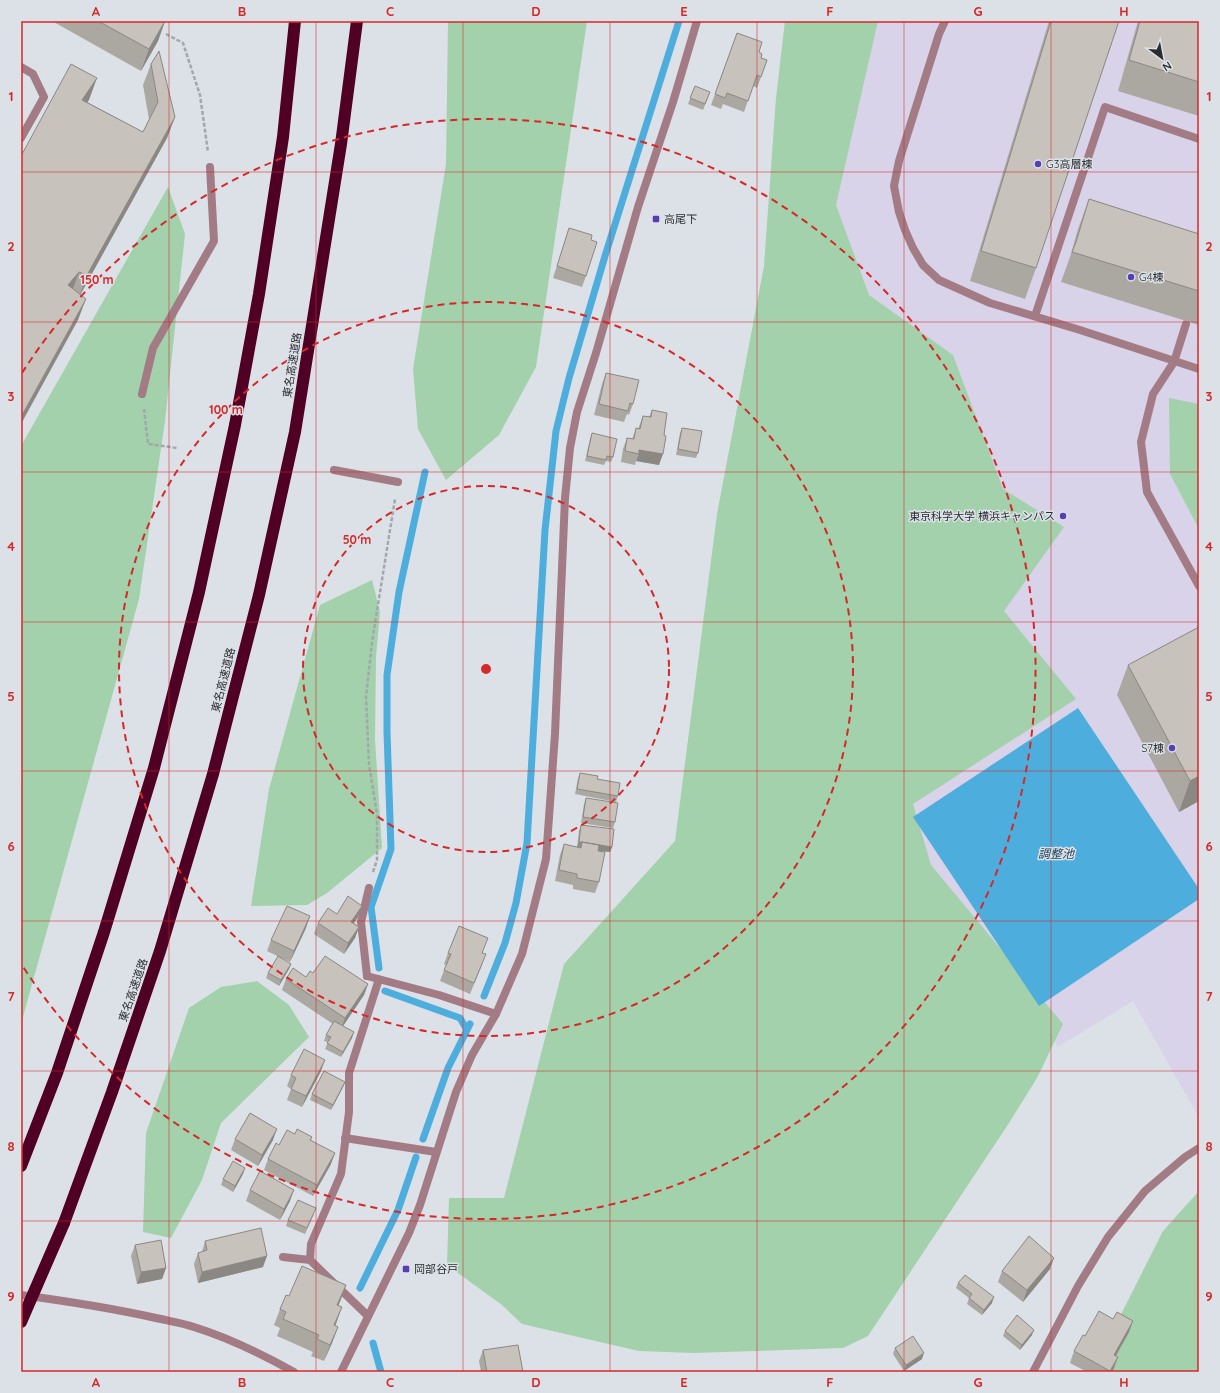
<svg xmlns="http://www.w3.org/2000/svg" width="1220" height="1393" font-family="Quicksand,'Noto Sans JP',sans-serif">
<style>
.education{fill:#d8d3e9}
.green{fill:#a2d1ac}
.water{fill:#4daddd}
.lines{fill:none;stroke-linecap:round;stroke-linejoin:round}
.stream{stroke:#4daddd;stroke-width:7}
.path{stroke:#a3a7ac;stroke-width:2.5;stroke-dasharray:4 2;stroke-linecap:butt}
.service{stroke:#a27b85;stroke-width:8}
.minor{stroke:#a27b85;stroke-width:8}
.tertiary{stroke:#a27b85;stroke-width:8}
.motorway{stroke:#4f0024;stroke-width:12}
.motorway-bridge{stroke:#4f0024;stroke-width:12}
.wall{fill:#aba7a1}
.shaded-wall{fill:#8b8883}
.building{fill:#c7c2bb;stroke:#8b8883}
.grid{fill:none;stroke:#d62828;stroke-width:1;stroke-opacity:0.55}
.ring{fill:none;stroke:#d62828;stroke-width:2;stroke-dasharray:7 5}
.poi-dot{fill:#573eb6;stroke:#dce1e8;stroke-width:1.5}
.labels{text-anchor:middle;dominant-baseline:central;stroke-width:3;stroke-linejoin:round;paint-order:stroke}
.poi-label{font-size:11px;fill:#2b2d2f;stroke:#dce1e8;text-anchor:start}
.street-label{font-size:11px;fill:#2b2d2f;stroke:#dce1e8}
.water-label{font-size:12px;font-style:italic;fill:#21495e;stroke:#dce1e8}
.centre{fill:#d62828;stroke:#dce1e8;stroke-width:2}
.ring-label{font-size:12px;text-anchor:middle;font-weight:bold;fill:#d62828;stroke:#dce1e8;stroke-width:3;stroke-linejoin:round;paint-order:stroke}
.neatline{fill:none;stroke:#d62828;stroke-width:1.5}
.grid-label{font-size:13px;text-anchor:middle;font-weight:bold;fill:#d62828}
</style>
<rect width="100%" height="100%" fill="#dce1e8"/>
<!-- education -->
<path class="education" d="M870,21H1199V1118L1133,1001L1058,1047L1018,981L885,804L811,334Z"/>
<!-- green -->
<path class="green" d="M448,21H587L536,367L499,435L446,480L418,429L413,369L446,164Z
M785,21H878L836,205L869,295L953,355L1003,489L1064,527L1004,611L1076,699L913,804L931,865L1063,1024L1037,1078L1009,1123L868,1336L843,1348L693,1353L639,1351L522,1324L502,1305L447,1265L449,1198H504L564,964L675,841L717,514L764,266L776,98Z
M168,187L185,234L165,421L139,599L21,1024V446Z
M1169,398L1199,404V529L1170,474Z
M372,580L380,612L376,657L375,739L382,848L327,893L307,905L251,906L269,789L320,605Z
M257,981L289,1005L309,1037L221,1123L202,1180L171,1238L143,1232L146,1133L189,1008L221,987Z
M1199,1191V1372H1092L1163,1231Z"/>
<!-- water -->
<path class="water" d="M1078,708L1199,889V899L1039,1006L913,817Z"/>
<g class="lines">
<!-- stream -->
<path class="stream" d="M379,968L371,907L391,849L387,732V675L399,592L425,472
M385,991L460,1018L467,1030
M484,996L505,943L516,903L527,843L545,530L556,431L569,378L605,256L679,21
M423,1139L448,1068L470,1024
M360,1288L398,1210L416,1157
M373,1343L381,1372"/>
<!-- path -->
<path class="path" d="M166,34L183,43L200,95L208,152
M144,409L148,444L177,448
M373,872L377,860V814L369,764L366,697L372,642L395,499"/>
<!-- service -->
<path class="service" d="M945,21L939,34L899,161L894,186L899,212L905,230L913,248L923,265L939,280L990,303L1080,330L1199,369
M21,67L33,74L44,97L21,138
M1035,316L1105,107L1199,139
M1186,324L1174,362L1153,394L1141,442L1147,492L1199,586
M142,394L153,348L214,241L210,167
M334,470L398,482
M367,976L361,922L369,888
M283,1257L310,1260"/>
<!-- minor -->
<path class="minor" d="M367,976L439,995L496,1014
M345,1138L436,1152
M368,1316L310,1260L311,1244L341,1174L349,1112V1073L379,979"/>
<!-- tertiary -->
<path class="tertiary" d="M21,1295C66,1301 111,1308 156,1318C169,1321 182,1323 194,1327C229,1338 262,1354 294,1372
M341,1372L409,1233L420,1205L456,1092L472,1055L496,1014L522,954L546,859L555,734L565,498L570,448L577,412L596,353L638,207L673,102L697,21
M1033,1372L1078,1286L1108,1237L1145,1191L1185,1157L1199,1148"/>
<!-- motorway -->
<path class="motorway" d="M21,1166L57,1073L104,932L154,768L199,592L235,425L259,294L283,137L295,21
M64,1223L112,1092L160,951L213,774L259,595L295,432L341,144L357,21"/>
<!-- motorway-bridge -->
<path class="motorway-bridge" d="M21,1322L64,1223"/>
</g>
<!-- wall -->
<path class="wall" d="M52,21H165L158,41L141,71Z
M1049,21H1119L1036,268L1025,299L970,281Z
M1138,21H1199V116L1118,91Z
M737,33L759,52L761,58L767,60L757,88L753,86L744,112L723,104L721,109L711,105Z
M151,64L175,117L167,138L80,295L78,320L21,156L89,100L87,102L143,132L149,119L143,85Z
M695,86L710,92L703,110L688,104Z
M1089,199L1199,234V325L1061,282L1070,257L1078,229Z
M569,228L591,240L586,276L582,287L553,278Z
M606,373L633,404L629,415L627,414L624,422L594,415L602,384Z
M652,410L659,465L636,461L635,465L621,462L623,449L627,438L632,439L636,428L638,429L643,416L649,417Z
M682,428L698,453L696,458L676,455L680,433Z
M592,433L613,457L611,462L606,461L604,465L585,461L590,439Z
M1199,627V801L1179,812L1117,695L1128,665Z
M580,773L597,779L618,796L616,802L575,794L578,778Z
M586,798L615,822L613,828L581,823L584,804Z
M581,825L612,847L610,852L598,851L599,882L595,893L573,889V885L555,881L560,855L564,844L577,847L579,831Z
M337,914L358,917L354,923L359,927L355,938L344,954L314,934L318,923Z
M306,928L290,962L267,951L271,940Z
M448,953H483L482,965L470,994L440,981L446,965L444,964Z
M291,964L289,969L279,986L266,978L268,973Z
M313,973L368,984L364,995L343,1026L352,1038L341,1057L325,1049L328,1042L324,1041L326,1035L333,1024L282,990L286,979L306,977Z
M321,1071L302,1107L287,1100L291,1089L287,1086L291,1075Z
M345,1082L343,1087L331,1110L310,1100L312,1094Z
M295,1134L312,1137L311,1140L331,1164L313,1196L264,1170L268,1159L279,1145Z
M235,1139L273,1140L258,1166L231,1150Z
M243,1174L233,1192L221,1185L223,1179Z
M250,1190L290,1201L280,1220L246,1201Z
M314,1214L305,1234L286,1226L288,1220Z
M205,1241L263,1267L198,1283L194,1264L198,1253L202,1252Z
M135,1245L166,1268L162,1279L137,1284L131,1256Z
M1050,1269L1023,1302L998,1282L1002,1271Z
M958,1283L992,1303L982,1315L967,1304L969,1298L956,1288Z
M346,1285L338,1306L335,1325L338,1327L332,1343L324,1361L311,1356L313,1352L277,1336L280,1328L274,1325L280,1309L289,1296Z
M1005,1331L1032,1335L1020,1350L1003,1336Z
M1129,1332L1116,1356L1114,1368L1112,1372H1087L1070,1363L1074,1351L1085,1336Z
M895,1348L922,1359L904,1371L893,1354Z
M483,1350L523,1372H481L479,1361Z"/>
<!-- shaded-wall -->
<path class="shaded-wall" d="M165,21L158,41L141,71L149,49Z
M97,78L89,100L74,121L82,100Z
M175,117L167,138L79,297L87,275Z
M79,272L71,294L68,285Z
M86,299L78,320L21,424V417Z
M639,450L663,454L659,465L636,461L639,454Z
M1199,776V801L1179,812L1190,781Z
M579,842H581L579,848H577Z
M581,842L612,847L610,852L580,848Z
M362,906L358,917L347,933L351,922Z
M310,916L306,928L290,962L294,951Z
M359,927L355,938L344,954L348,943Z
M291,964L289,969L279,986L281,980Z
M368,984L364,995L341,1029L345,1018Z
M354,1032L352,1038L341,1057L343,1052Z
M325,1060L321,1071L302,1107L306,1096Z
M345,1082L343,1087L331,1110L333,1105Z
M277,1129L273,1140L258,1166L262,1155Z
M335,1153L331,1164L313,1196L317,1185Z
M245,1168L243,1174L233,1192L235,1186Z
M294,1190L290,1201L280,1220L284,1209Z
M267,1256L263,1267L198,1283L202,1272Z
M1054,1258L1050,1269L1023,1302L1027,1290Z
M166,1268L162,1279L137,1284L141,1272Z
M346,1285L340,1302L331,1321L337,1305Z
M994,1297L992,1303L982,1315L984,1310Z
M342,1307L336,1324L328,1341L334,1325Z
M1133,1321L1129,1332L1110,1366L1114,1355Z
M338,1327L332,1343L324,1361L330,1345Z
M1034,1330L1032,1335L1020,1350L1022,1345Z
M924,1353L922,1359L904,1371L906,1365Z
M1118,1357L1114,1368L1112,1372H1110Z"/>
<!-- building -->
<path class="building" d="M98,21H165L149,49Z
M1051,21H1119L1036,268L981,251Z
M1140,21H1199V82L1129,60Z
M737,33L762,42L759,52L762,54L761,58L767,60L761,77L757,75L748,101L727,93L725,98L715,94Z
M159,51L175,117L87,275L79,272L68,285L86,299L21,417V156L71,64L97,78L82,100L143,132L158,102L151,64Z
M695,86L710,92L705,104L690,98Z
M1089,199L1199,234V291L1072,252L1076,242Z
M569,228L592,235L591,240L597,242L586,276L557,266Z
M606,373L639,380L633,404L630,403L628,411L599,404Z
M652,410L667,413L664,435L666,436L663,454L639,450V454L625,451L627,438L634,439L636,428L640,429L643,416L651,417Z
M682,428L702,431L698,453L678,449Z
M592,433L617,439L613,457L607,456L606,460L587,456Z
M1199,627V776L1190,781L1128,665Z
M580,773L598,776L597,779L620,783L618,796L577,789Z
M586,798L618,803L615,822L583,817Z
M581,825L614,829L612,847L582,842H579Z
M582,842L599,845L598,851L605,852L599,882L577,878V874L559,870L564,844L581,848Z
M348,896L362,906L351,922L359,927L348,943L318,923L328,908L337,914Z
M287,906L310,916L294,951L271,940Z
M459,926L488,938L482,953L486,954L474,983L444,970L451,954L448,953Z
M278,956L291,964L281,980L268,973Z
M325,956L368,984L345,1018L286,979L293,968L306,977L310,971L313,973Z
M334,1021L354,1032L343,1052L327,1043L331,1037L326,1035Z
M304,1049L325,1060L306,1096L291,1089L296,1078L291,1075Z
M324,1071L345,1082L333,1105L312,1094Z
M250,1113L277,1129L262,1155L235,1139Z
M297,1129L312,1137L310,1140L335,1153L317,1185L268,1159L276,1143L279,1145L287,1130L295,1134Z
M233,1161L245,1168L235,1186L223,1179Z
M260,1171L294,1190L284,1209L250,1190Z
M298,1200L316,1208L307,1228L288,1220Z
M261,1228L267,1256L202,1272L198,1253L207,1250L205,1241Z
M1029,1236L1054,1258L1027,1290L1002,1271Z
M161,1240L166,1268L141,1272L135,1245Z
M302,1266L346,1285L337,1305L342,1307L334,1325L338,1327L330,1345L317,1339L319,1335L283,1319L286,1312L280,1309L286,1295L289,1296Z
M965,1275L994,1297L984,1310L969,1298L972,1294L958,1283Z
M1099,1311L1113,1319L1117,1312L1133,1321L1114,1355L1118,1357L1110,1371L1074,1351L1083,1335L1085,1336Z
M1017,1315L1034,1330L1022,1345L1005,1331Z
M913,1336L924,1353L906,1365L895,1348Z
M518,1345L523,1372H487L483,1350Z"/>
<!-- grid -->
<path class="grid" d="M169,21V1372M316,21V1372M463,21V1372M610,21V1372M757,21V1372M904,21V1372M1051,21V1372M21,172H1199M21,322H1199M21,472H1199M21,622H1199M21,771H1199M21,921H1199M21,1071H1199M21,1221H1199"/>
<!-- distance rings -->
<g class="ring">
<circle cx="486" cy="669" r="183"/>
<circle cx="486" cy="669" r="367"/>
<path d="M22 373A550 550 0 1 1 22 965"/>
</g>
<!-- markers -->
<g class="poi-dot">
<circle cx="1038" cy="164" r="4"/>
<rect x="652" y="215" width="8" height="8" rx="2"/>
<circle cx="1131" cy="277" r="4"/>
<circle cx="1063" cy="516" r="4"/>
<circle cx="1172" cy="748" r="4"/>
<rect x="402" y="1265" width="8" height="8" rx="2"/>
</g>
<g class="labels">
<!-- poi labels -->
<g class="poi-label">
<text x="1046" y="164">G3高層棟</text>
<text x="664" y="219">高尾下</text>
<text x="1139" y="277">G4棟</text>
<text x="1055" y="516" text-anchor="end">東京科学大学 横浜キャンパス</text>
<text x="1164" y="748" text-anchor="end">S7棟</text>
<text x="414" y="1269">岡部谷戸</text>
</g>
<!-- street labels -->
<g class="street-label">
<text transform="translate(292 365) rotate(-81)">東名高速道路</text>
<text transform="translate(223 680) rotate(-76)">東名高速道路</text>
<text transform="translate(133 990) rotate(-71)">東名高速道路</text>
</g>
<!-- water labels -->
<g class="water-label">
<text x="1056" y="853">調整池</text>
</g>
</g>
<circle cx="486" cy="669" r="6" class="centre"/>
<g class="ring-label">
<text x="97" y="284">150 m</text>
<text x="226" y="414">100 m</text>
<text x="357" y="544">50 m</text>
</g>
<!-- border -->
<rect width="1220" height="1393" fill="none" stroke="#dce1e8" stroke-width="44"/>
<!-- north arrow -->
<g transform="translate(1162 58) rotate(148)" stroke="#dce1e8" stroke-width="3" paint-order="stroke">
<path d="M0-3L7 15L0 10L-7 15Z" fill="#2b2d2f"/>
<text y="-6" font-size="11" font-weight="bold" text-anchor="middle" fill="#2b2d2f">N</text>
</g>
<rect x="22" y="22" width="1176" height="1349" class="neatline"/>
<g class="grid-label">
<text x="96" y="16">A</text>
<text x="242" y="16">B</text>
<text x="390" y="16">C</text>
<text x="536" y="16">D</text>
<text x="684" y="16">E</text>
<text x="830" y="16">F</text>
<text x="978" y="16">G</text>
<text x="1124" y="16">H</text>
<text x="11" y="101">1</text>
<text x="1209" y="101">1</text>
<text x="11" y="251">2</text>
<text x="1209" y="251">2</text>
<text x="11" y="401">3</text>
<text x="1209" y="401">3</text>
<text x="11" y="551">4</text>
<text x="1209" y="551">4</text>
<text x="11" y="701">5</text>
<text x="1209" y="701">5</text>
<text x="11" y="851">6</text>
<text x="1209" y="851">6</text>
<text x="11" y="1001">7</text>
<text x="1209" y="1001">7</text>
<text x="11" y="1151">8</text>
<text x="1209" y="1151">8</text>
<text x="11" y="1301">9</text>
<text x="1209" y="1301">9</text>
<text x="96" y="1387">A</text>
<text x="242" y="1387">B</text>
<text x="390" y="1387">C</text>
<text x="536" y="1387">D</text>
<text x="684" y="1387">E</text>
<text x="830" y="1387">F</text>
<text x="978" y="1387">G</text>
<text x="1124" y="1387">H</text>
</g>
</svg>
